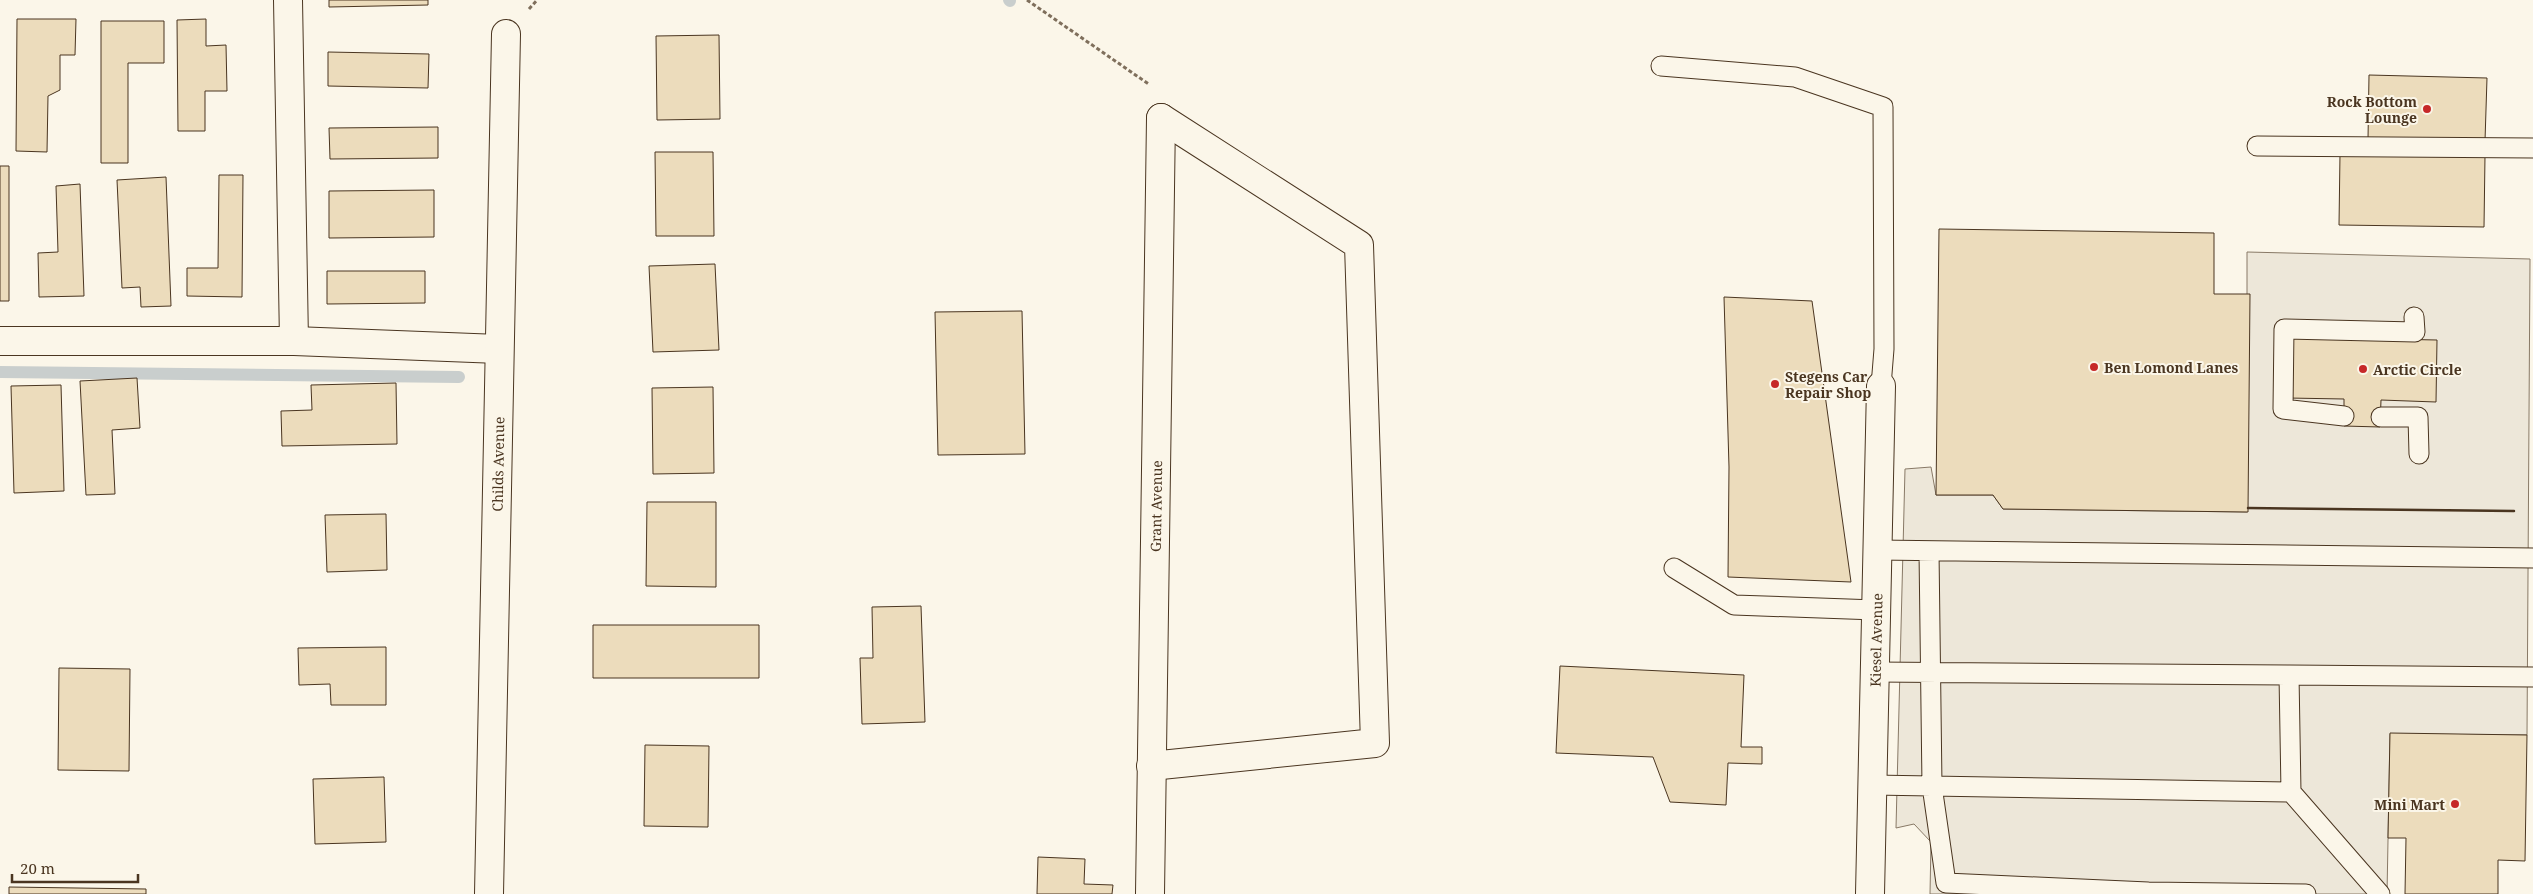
<svg xmlns="http://www.w3.org/2000/svg" width="2533" height="894" font-family="'Noto Serif',serif">
<style>
.parking{fill:#ede7d9;stroke:#887966}
.lines{fill:none;stroke-linecap:round;stroke-linejoin:round}
.stream{stroke:#c9cecd;stroke-width:12}
.building{fill:#ecdcbc;stroke:#4a3520}
.service-casing{stroke:#4a3520;stroke-width:21}
.minor-casing{stroke:#4a3520;stroke-width:30}
.path{stroke:#7f6f5c;stroke-width:3;stroke-dasharray:4 2.5;stroke-linecap:butt}
.service{stroke:#fbf6e9;stroke-width:19}
.minor{stroke:#fbf6e9;stroke-width:28}
.wall{stroke:#4a3520;stroke-width:2.5}
.poi-dot{fill:#c62828;stroke:#fbf6e9;stroke-width:2}
.labels{text-anchor:middle;dominant-baseline:central;stroke-width:4;stroke-linejoin:round;paint-order:stroke}
.poi-label{font-size:14px;font-weight:bold;fill:#4a3520;stroke:#fbf6e9;text-anchor:start}
.street-label{font-size:14px;fill:#4a3520;stroke:#fbf6e9}
</style>
<rect width="100%" height="100%" fill="#fbf6e9"/>
<!-- parking -->
<path class="parking" d="M2247,252L2530,259L2527,735L2390,734L2387,894H1930L1931,842L1914,824L1896,828L1905,469L1931,467L1936,495H1993L2003,509L2247,512Z"/>
<g class="lines">
<!-- stream -->
<path class="stream" d="M1009,0L1010,1
M0,372L459,377"/>
</g>
<!-- building -->
<path class="building" d="M329,0H428V5L329,7Z
M17,19H76L75,55H60V90L48,96L47,152L16,151Z
M206,19V46L226,45L227,91H205V131H178L177,20Z
M101,21H164V63H128V163H101Z
M719,35L720,119L657,120L656,36Z
M328,52L429,54L428,88L328,86Z
M2369,75L2487,78L2485,141L2368,139Z
M438,127V158L330,159L329,128Z
M655,152H713L714,236H656Z
M2340,154L2485,156L2484,227L2339,225Z
M0,166H9V301H0Z
M219,175H243L242,297L187,296V268H218Z
M166,177L171,306L141,307L140,287L122,288L117,180Z
M80,184L84,296L39,297L38,253L58,252L56,186Z
M434,190V237L329,238V191Z
M1939,229L2214,233V294H2250L2248,512L2003,509L1993,495H1936Z
M715,264L719,350L653,352L649,266Z
M327,271H425V303L327,304Z
M1724,297L1812,301L1851,582L1728,577L1729,467Z
M1022,311L1025,454L938,455L935,312Z
M2289,337L2437,340L2436,402L2381,400L2380,427L2344,426V399L2288,398Z
M137,378L140,428L112,430L115,494L86,495L80,381Z
M396,383L397,444L282,446L281,411L312,410L311,385Z
M61,385L64,491L14,493L11,386Z
M713,387L714,473L653,474L652,388Z
M647,502H716V587L646,586Z
M386,514L387,570L327,572L325,515Z
M921,606L925,722L862,724L860,658H873L872,607Z
M593,625H759V678H593Z
M386,647V705H331L330,684L299,685L298,648Z
M1560,666L1744,675L1741,747H1762V764L1728,763L1726,805L1670,802L1653,757L1556,753Z
M59,668L130,669L129,771L58,770Z
M2390,733L2527,735L2525,861L2498,860V894H2405L2406,838H2388Z
M645,745L709,746L708,827L644,826Z
M384,777L386,842L315,844L313,779Z
M1038,857L1085,859L1084,884L1113,885L1112,894H1037Z
M9,887L146,889V894H9Z"/>
<g class="lines">
<!-- service casing -->
<g class="service-casing">
<path id="service" d="M1661,66L1795,77L1883,107L1884,349L1881,386
M2257,146L2533,148
M2344,416L2283,409L2284,329L2415,332L2414,317
M2381,417H2418L2419,454
M1878,550L2533,558
M1929,551L1932,786L1946,883L2148,892
M1674,568L1734,605L1876,610
M1875,672L2289,675
M1873,785L2291,792
M2148,894V892L2306,894
M2380,894L2291,792L2289,675L2533,677"/>
</g>
<!-- minor casing -->
<g class="minor-casing">
<g id="minor">
<path d="M288,0L294,341"/>
<path d="M0,341H294L499,349"/>
<path d="M1151,766L1375,743L1359,245L1161,118"/>
<path id="s1" d="M489,894L506,34"/>
<path id="s2" d="M1150,894L1161,118"/>
<path id="s3" d="M1870,894L1881,386"/>
</g>
</g>
<!-- path -->
<path class="path" d="M1027,0L1150,85
M529,9L537,0"/>
<!-- service -->
<use href="#service" class="service"/>
<!-- minor -->
<use href="#minor" class="minor"/>
<!-- wall -->
<path class="wall" d="M2248,508L2514,511"/>
</g>
<!-- markers -->
<g class="poi-dot">
<circle cx="2427" cy="109" r="5"/>
<circle cx="2094" cy="367" r="5"/>
<circle cx="2363" cy="369" r="5"/>
<circle cx="1775" cy="384" r="5"/>
<circle cx="2455" cy="804" r="5"/>
</g>
<g class="labels">
<!-- poi labels -->
<g class="poi-label">
<text x="2417" y="101" text-anchor="end">Rock Bottom<tspan x="2417" dy="16">Lounge</tspan></text>
<text x="2104" y="367">Ben Lomond Lanes</text>
<text x="2373" y="369">Arctic Circle</text>
<text x="1785" y="376">Stegens Car<tspan x="1785" dy="16">Repair Shop</tspan></text>
<text x="2445" y="804" text-anchor="end">Mini Mart</text>
</g>
<!-- street labels -->
<g class="street-label">
<text stroke="none"><textPath href="#s1" startOffset="430">Childs Avenue</textPath></text>
<text stroke="none"><textPath href="#s2" startOffset="388">Grant Avenue</textPath></text>
<text stroke="none"><textPath href="#s3" startOffset="254">Kiesel Avenue</textPath></text>
</g>
</g>
<!-- scale -->
<path d="M12 874v8h126v-8" fill="none" stroke="#4a3520" stroke-width="2.5"/>
<text x="20" y="874" font-size="15" fill="#4a3520" stroke="#fbf6e9" stroke-width="4" paint-order="stroke">20 m</text>
</svg>
